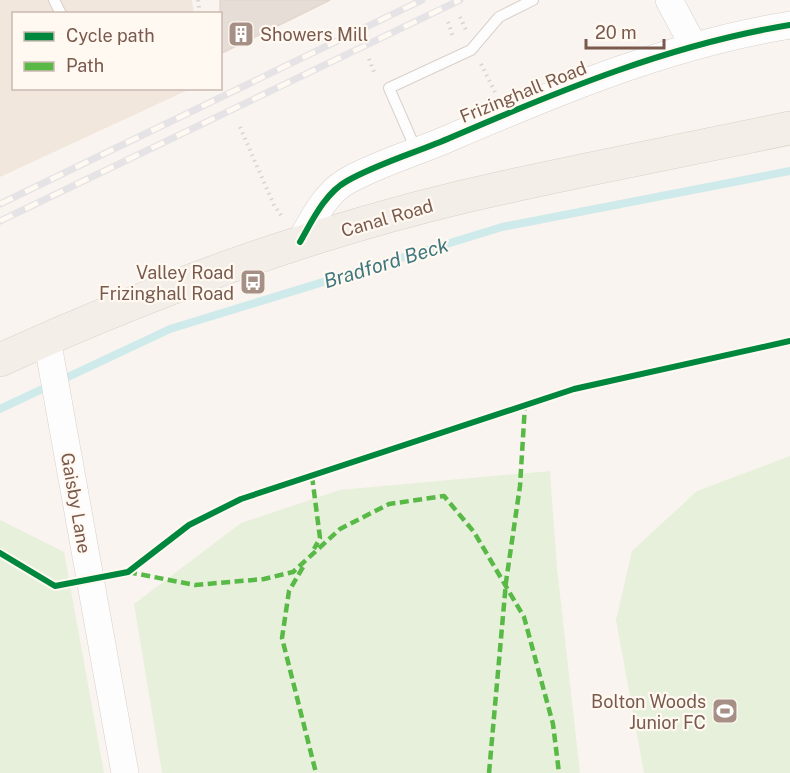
<svg xmlns="http://www.w3.org/2000/svg" width="790" height="773" font-family="'Public Sans',sans-serif">
<style>
.residential{fill:#f2e7dd}
.green{fill:#e7f0da}
.lines{fill:none;stroke-linecap:round;stroke-linejoin:round}
.stream{stroke:#cfeaea;stroke-width:8}
.building{fill:#e6ddd6;stroke:#e2d7d1;stroke-width:1.5}
.service-casing{stroke:#d8d0cc;stroke-width:12}
.tertiary-casing{stroke:#d8d0cc;stroke-width:28}
.primary-casing{stroke:#dad0cb;stroke-width:34}
.path{stroke:#dcd3cf;stroke-width:4;stroke-dasharray:1.5 4.5;stroke-linecap:butt}
.service{stroke:#fefdfd;stroke-width:10}
.tertiary{stroke:#fefdfd;stroke-width:27}
.primary{stroke:#f3eee7;stroke-width:33}
.rail-casing{stroke:#e5e3e6;stroke-width:7}
.rail{stroke:#fff9f2;stroke-width:4.5;stroke-dasharray:14;stroke-linecap:butt}
.quiet{stroke:#58b947;stroke-width:4.5;stroke-dasharray:9 4.5;stroke-linecap:butt}
.cycleway-casing{stroke:#fff9f2;stroke-width:10}
.cycleway{stroke:#00873e;stroke-width:6}
.labels{text-anchor:middle;dominant-baseline:central;stroke-width:4.5;stroke-linejoin:round;paint-order:stroke}
.poi-label{font-size:18px;fill:#7a5a4c;stroke:#fff9f2;text-anchor:end}
.street-label{font-size:18px;fill:#7a5a4c;stroke:#fff9f2}
.water-label{font-size:20px;font-style:italic;fill:#3e787e;stroke:#fff9f2}
</style>
<rect width="100%" height="100%" fill="#f9f4ef"/>
<!-- residential -->
<path class="residential" d="M0,0H192L194,13L14,14V88L190,89L0,177Z"/>
<!-- green -->
<path class="green" d="M790,456V773H644L616,620L632,551L697,491Z
M550,471L557,568L580,773H162L134,604L241,523L340,490Z
M0,520L64,552L104,773H0Z"/>
<g class="lines">
<!-- stream -->
<path class="stream" d="M0,409L170,329L502,227L790,171"/>
</g>
<!-- building -->
<path class="building" d="M220,0H330L220,54Z"/>
<g class="lines">
<!-- service casing -->
<g class="service-casing">
<path id="service" d="M54,0L61,14
M417,152L389,88L471,50L499,17L533,0"/>
</g>
<!-- tertiary casing -->
<g class="tertiary-casing">
<path id="tertiary" d="M669,0L693,45
M300,242C312,221 325,193 347,181C379,163 418,152 452,137C561,90 672,44 790,25
M47,339L125,773"/>
</g>
<!-- primary casing -->
<g class="primary-casing">
<path id="primary" d="M0,360C149,292 306,234 466,196C573,171 682,151 790,128"/>
</g>
<!-- path -->
<path class="path" d="M198,0L200,14
M460,17L466,30
M448,22L453,37
M369,59L374,72
M481,64L495,92
M220,83L222,86
M240,127L274,205L283,218"/>
<!-- service -->
<use href="#service" class="service"/>
<!-- tertiary -->
<use href="#tertiary" class="tertiary"/>
<!-- primary -->
<use href="#primary" class="primary"/>
<!-- rail casing -->
<g class="rail-casing">
<path id="rail" d="M0,204L422,0
M0,221L460,0"/>
</g>
<!-- rail -->
<use href="#rail" class="rail"/>
<!-- quiet -->
<path class="quiet" d="M312,476L320,538L314,549
M303,567L289,591L282,638L316,773
M128,572L195,585L264,579L293,572L340,529L389,504L444,496L474,532L524,617L553,724L559,773
M489,773L506,582L520,486L525,405"/>
<!-- cycleway casing -->
<g class="cycleway-casing">
<path id="cycleway" d="M300,242C312,221 325,193 347,181C379,163 418,152 452,137C561,90 672,44 790,25
M0,553L55,586L128,572L189,525L241,499L574,389L790,341"/>
</g>
<!-- cycleway -->
<use href="#cycleway" class="cycleway"/>
</g>
<!-- icons -->
<defs>
<g id="building-square" transform="scale(1.35)"><rect x="-9" y="-9" width="18" height="18" rx="4" fill="#a69085" stroke="#fff9f2"/><path d="M-4-6H4V6H1V3H-1V6H-4ZM-2.5-4.3h1.7v1.8h-1.7ZM.8-4.3h1.7v1.8H.8ZM-2.5-1h1.7V.8h-1.7ZM.8-1h1.7V.8H.8Z" fill="#fff"/></g>
<g id="bus-square" transform="scale(1.35)"><rect x="-9" y="-9" width="18" height="18" rx="4" fill="#a69085" stroke="#fff9f2"/><path d="M-5-6H5V4H4V6H2V4H-2V6H-4V4H-5ZM-3.5-4V0h7V-4ZM-3.5 1.2v1.5H-2V1.2ZM2 1.2v1.5H3.5V1.2Z" fill="#fff"/></g>
<g id="stadium-square" transform="scale(1.35)"><rect x="-9" y="-9" width="18" height="18" rx="4" fill="#a69085" stroke="#fff9f2"/><path d="M0-5a6.5 5 0 1 0 0 10a6.5 5 0 1 0 0-10ZM-3.5-1.8h7v3.6h-7Z" fill="#fff"/></g>
</defs>
<g fill-rule="evenodd">
<use href="#building-square" x="241" y="34"/>
<use href="#bus-square" x="253" y="282"/>
<use href="#stadium-square" x="725" y="711"/>
</g>
<g class="labels">
<!-- poi labels -->
<g class="poi-label">
<text x="260" y="34" text-anchor="start">Showers Mill</text>
<text x="234" y="272">Valley Road<tspan x="234" dy="21">Frizinghall Road</tspan></text>
<text x="706" y="701">Bolton Woods<tspan x="706" dy="21">Junior FC</tspan></text>
</g>
<!-- street labels -->
<g class="street-label">
<text transform="translate(523 92) rotate(-22)">Frizinghall Road</text>
<text transform="translate(387 218) rotate(-16)">Canal Road</text>
<text transform="translate(76 503) rotate(80)">Gaisby Lane</text>
</g>
<!-- water labels -->
<g class="water-label">
<text transform="translate(386 263) rotate(-17)">Bradford Beck</text>
</g>
</g>
<!-- legend -->
<rect x="12" y="12" width="210" height="78" fill="#fff9f2" stroke="#cab9b0" stroke-width="1.5"/>
<rect x="24" y="32" width="30" height="9" fill="#00873e" stroke="#cab9b0" stroke-width="1.5"/>
<text x="66" y="42" font-size="18" fill="#7a5a4c">Cycle path</text>
<rect x="24" y="62" width="30" height="9" fill="#58b947" stroke="#cab9b0" stroke-width="1.5"/>
<text x="66" y="72" font-size="18" fill="#7a5a4c">Path</text>
<!-- scale -->
<path d="M586 39v9h78v-9" fill="none" stroke="#7a5a4c" stroke-width="3"/>
<text x="595" y="39" font-size="18" fill="#7a5a4c" stroke="#fff9f2" stroke-width="4.5" paint-order="stroke">20 m</text>
</svg>
